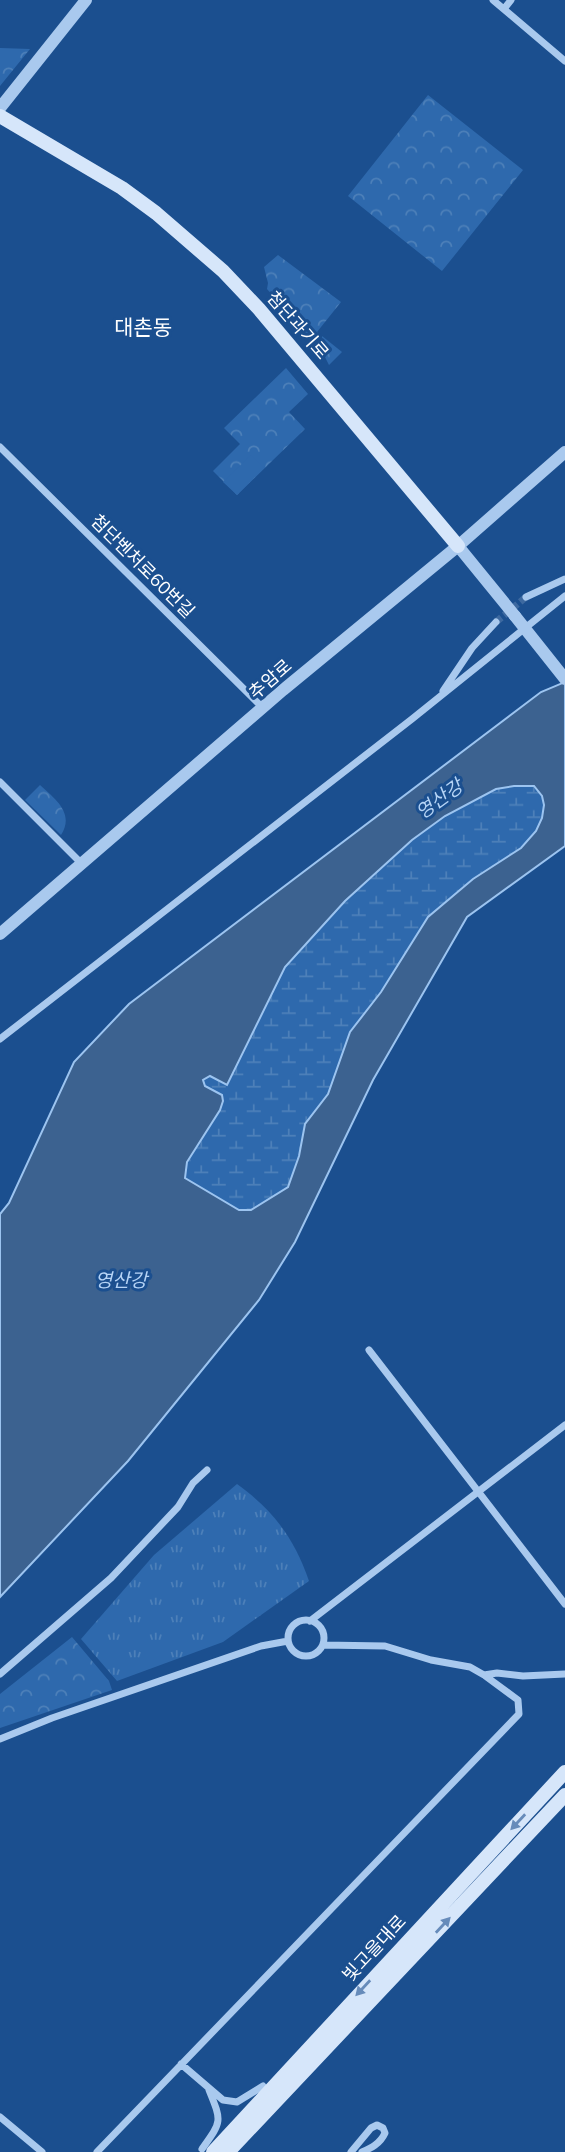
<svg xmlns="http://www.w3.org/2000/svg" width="565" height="2152" font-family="Mulish,'Noto Sans KR',sans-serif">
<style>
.grass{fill:url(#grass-tufts)}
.wetland{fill:url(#wetland-marsh)}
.park{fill:url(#park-crowns)}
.pitch{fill:#2e69ad}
.water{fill:#3c6290;stroke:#9cc4f0;stroke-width:2;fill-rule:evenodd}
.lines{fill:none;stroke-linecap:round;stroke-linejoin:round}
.minor-tunnel{stroke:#3d69a0;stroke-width:7;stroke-dasharray:7 3.5;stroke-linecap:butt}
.minor{stroke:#a9c9ee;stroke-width:7}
.tertiary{stroke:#a9c9ee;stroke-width:12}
.secondary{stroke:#d6e6fa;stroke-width:14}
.tertiary-bridge{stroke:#a9c9ee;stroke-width:12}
.oneway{fill:#668bba}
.labels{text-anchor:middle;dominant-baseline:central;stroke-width:6;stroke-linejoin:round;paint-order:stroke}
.street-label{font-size:18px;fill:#fff;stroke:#1b4f8f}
.water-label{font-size:19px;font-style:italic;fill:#b5d3f5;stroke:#1b4f8f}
.quarter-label{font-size:21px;fill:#fff;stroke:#1b4f8f}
</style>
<defs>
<pattern id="grass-tufts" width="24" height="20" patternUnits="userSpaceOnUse" patternTransform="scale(1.75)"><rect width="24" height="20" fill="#2e69ad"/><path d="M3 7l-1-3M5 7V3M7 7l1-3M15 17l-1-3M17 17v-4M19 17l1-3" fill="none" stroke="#4d80b9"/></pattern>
<pattern id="wetland-marsh" width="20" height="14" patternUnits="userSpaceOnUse" patternTransform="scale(1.75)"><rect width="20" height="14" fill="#2e69ad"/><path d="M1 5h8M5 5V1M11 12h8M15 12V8" fill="none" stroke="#4d80b9"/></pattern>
<pattern id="park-crowns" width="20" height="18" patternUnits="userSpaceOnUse" patternTransform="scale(1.75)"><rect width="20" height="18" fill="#2e69ad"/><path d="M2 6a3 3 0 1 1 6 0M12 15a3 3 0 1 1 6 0" fill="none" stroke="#4d80b9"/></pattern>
</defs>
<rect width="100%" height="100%" fill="#1b4f8f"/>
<!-- grass -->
<path class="grass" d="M237,1484C274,1511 294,1538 309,1581L223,1642L117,1681L81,1639L154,1555Z"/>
<!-- wetland -->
<path class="wetland" d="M514,786H534L542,796L544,805L542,818L536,831L521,848L473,879L428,917L381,992L350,1032L328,1094L305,1124L299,1156L288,1187L252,1210H239L185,1178L187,1162L220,1110L222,1095L205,1086L203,1080L210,1076L227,1085L285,967L345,901L412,840L445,816L496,789Z"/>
<!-- park -->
<path class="park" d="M0,48L30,49L0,86Z
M428,95L523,170L442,271L348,196Z
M278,255L341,302L317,332L342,352L329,365L324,355L267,289L268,283L264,267Z
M286,368L308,394L289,412L305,429L237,495L213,471L240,444L224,428Z
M40,785C55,799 75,813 61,835L25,800Z
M72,1637L109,1681L112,1690L0,1728V1694Z"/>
<!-- pitch -->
<path class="pitch" d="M251,455L264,468L237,495L223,482Z"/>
<!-- water -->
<path class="water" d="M565,682V846L467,917L373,1080L295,1242L259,1300L128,1461L0,1597V1214L9,1203L74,1062L129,1004L541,692ZM514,786H534L542,796L544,805L542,818L536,831L521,848L473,879L428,917L381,992L350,1032L328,1094L305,1124L299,1156L288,1187L251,1210H239L185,1178L187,1162L220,1110L223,1101L222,1095L205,1086L203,1080L210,1076L227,1085L285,967L345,901L412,840L445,816L496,789Z"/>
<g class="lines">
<!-- minor-tunnel -->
<path class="minor-tunnel" d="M496,622L526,597"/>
<!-- minor -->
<path class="minor" d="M493,0L565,61
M504,9L511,0
M0,447L263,708
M526,597L565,579
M443,691L472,648L496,622
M0,782L82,864
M0,1039L412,719L565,596
M369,1350L565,1604
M288 1638a18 18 0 1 1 36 0a18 18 0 1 1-36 0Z
M310,1621L565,1425
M323,1645L385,1646L431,1660L470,1667L484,1675L497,1673L523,1676L565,1674
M0,1674L111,1578L178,1507L193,1483L207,1470
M0,1739L52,1718L261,1646L288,1641
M181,2064L223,2100L237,2102L263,2086
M0,2117L42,2152
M202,2149C222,2121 222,2122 209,2090
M97,2152L519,1714L518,1700L484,1675
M351,2152L371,2128L377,2125L383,2128L385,2133C380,2144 371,2148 362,2152"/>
<!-- tertiary -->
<path class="tertiary" d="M0,108L86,0
M458,546L515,616
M0,934L283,690L458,546L565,452"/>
<!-- secondary -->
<path class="secondary" d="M0,116L122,188L156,213L223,271L259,309L458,546
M213,2152L565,1772
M228,2152L565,1795"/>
<!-- tertiary-bridge -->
<path class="tertiary-bridge" d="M515,616L565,679"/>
</g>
<!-- one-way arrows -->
<defs><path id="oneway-solid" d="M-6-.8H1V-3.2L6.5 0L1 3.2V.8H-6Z" transform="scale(1.75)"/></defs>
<g class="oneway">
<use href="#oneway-solid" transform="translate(518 1822) rotate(133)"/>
<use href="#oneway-solid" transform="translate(443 1925) rotate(-47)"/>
<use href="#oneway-solid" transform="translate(363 1988) rotate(133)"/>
</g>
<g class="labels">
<!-- street labels -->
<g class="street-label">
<text transform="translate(298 325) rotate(49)">첨단과기로</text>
<text transform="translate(143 566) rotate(45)">첨단벤처로60번길</text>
<text transform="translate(270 679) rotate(-41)">추암로</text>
<text transform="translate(374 1948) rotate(-47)">빛고을대로</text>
</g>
<!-- water labels -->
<g class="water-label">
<text transform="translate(439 799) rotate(-36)">영산강</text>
<text x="121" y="1280">영산강</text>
</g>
<!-- quarter labels -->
<g class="quarter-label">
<text x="143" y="327">대촌동</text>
</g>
</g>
</svg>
